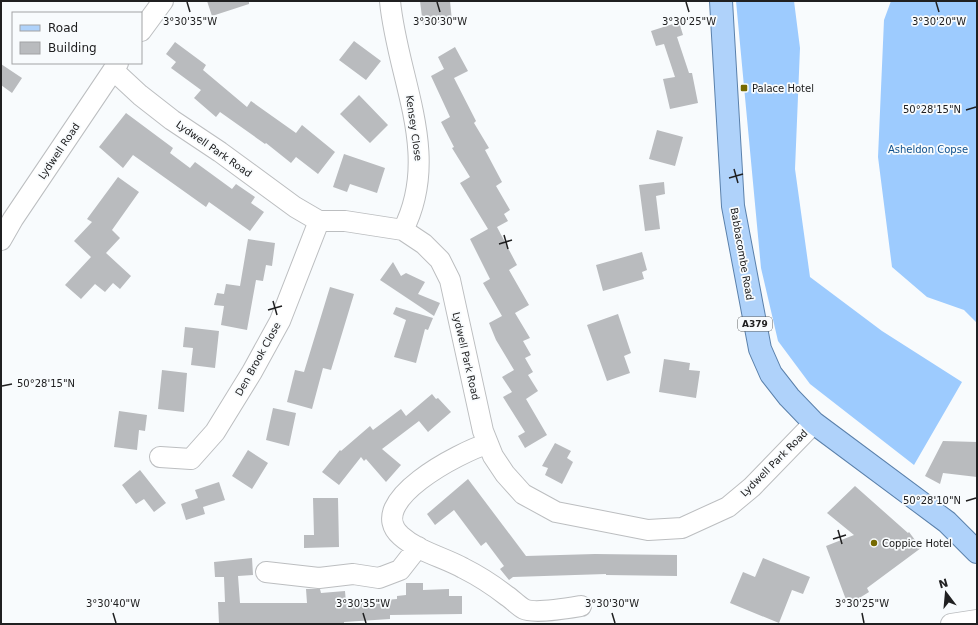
<svg xmlns="http://www.w3.org/2000/svg" width="978" height="625" font-family="'DejaVu Sans',sans-serif">
<style>
.forest{fill:#9dcbfe}
.building{fill:#b9bbbe}
.lines{fill:none;stroke-linecap:round;stroke-linejoin:round}
.minor-casing{stroke:#bcbec0;stroke-width:22}
.major-casing{stroke:#5a80ab;stroke-width:24}
.minor{stroke:#fff;stroke-width:20}
.major{stroke:#afd2fa;stroke-width:22}
.ticks{fill:none;stroke:#202021;stroke-width:1.5}
.poi-dot{fill:#766a01;stroke:#f8fbfd;stroke-width:1.5}
.labels{text-anchor:middle;dominant-baseline:central;stroke-width:3.5;stroke-linejoin:round;paint-order:stroke}
.shield{fill:#f8fbfd;stroke:#616263;stroke-width:1}
.shield-label{font-size:9px;font-weight:bold;fill:#202021}
.poi-label{font-size:10px;fill:#202021;stroke:#f8fbfd;text-anchor:start}
.street-label{font-size:10px;fill:#202021;stroke:#f8fbfd}
.park-label{font-size:10px;fill:#0e508c;stroke:#f8fbfd}
.ticks-label{font-size:10px;text-anchor:middle;fill:#202021;stroke:#f8fbfd;stroke-width:3.5;stroke-linejoin:round;paint-order:stroke}
</style>
<rect width="100%" height="100%" fill="#f8fbfd"/>
<!-- forest -->
<path class="forest" d="M736,1H794L800,48L795,169L810,277L882,331L962,382L914,465L810,384L778,341L761,268Z
M891,1H977V323L964,310L927,297L892,267L878,157L884,20Z"/>
<!-- building -->
<path class="building" d="M207,1H249V4L212,16Z
M420,1H450L452,21L423,25Z
M679,22L683,35L677,37L689,73H692L698,103L670,109L663,79L675,77L664,44L656,46L651,31Z
M354,41L381,61L366,80L339,60Z
M175,42L206,65L203,70L247,107L251,101L296,133L302,125L335,152L318,174L296,157L291,163L266,143L265,144L220,112L216,117L194,98L201,90L171,68L176,62L166,54Z
M455,47L468,71L454,78L476,121L474,123L489,148L485,150L502,182L496,186L510,210L504,214L508,221L497,227L517,265L509,270L529,305L515,313L530,338L523,341L531,355L525,358L533,372L528,375L538,391L526,399L547,435L525,448L518,436L525,432L503,397L512,392L502,377L514,370L496,340L489,323L502,316L483,283L490,279L470,239L488,229L460,183L470,177L452,148L454,147L441,122L450,117L431,76L444,69L438,57Z
M1,64L22,78L12,93L1,85Z
M359,95L388,125L370,143L340,114Z
M126,113L173,148L170,153L190,168L195,162L232,189L236,184L255,197L251,203L264,212L250,231L209,202L206,207L133,155L123,168L99,147Z
M657,130L683,137L675,166L649,159Z
M344,154L385,168L377,193L350,184L347,192L333,187Z
M118,177L139,192L112,230L120,238L106,253L131,276L120,289L113,283L105,292L95,284L81,299L65,285L91,257L74,241L92,222L87,219Z
M664,182L665,194L656,196L660,229L645,231L639,185Z
M248,239L275,243L272,266L266,265L263,281L256,280L247,330L221,325L224,306L214,305L217,293L224,294L226,284L240,286Z
M642,252L647,270L642,272L644,279L603,291L596,265Z
M393,262L401,276L406,273L425,282L418,294L440,303L434,316L380,280Z
M330,287L354,294L331,370L323,368L312,409L287,402L295,370L304,372Z
M396,307L433,318L428,330L425,329L416,363L394,357L406,320L393,314Z
M618,314L631,353L624,356L630,373L607,381L587,325Z
M185,327L219,331L215,368L191,365L193,348L183,347Z
M664,359L690,363L689,370L700,371L696,398L659,392Z
M162,370L187,373L184,412L158,409Z
M432,394L436,399L438,398L451,412L428,432L419,421L382,449L401,465L386,482L366,459L364,461L361,457L339,485L322,472L340,450L341,451L370,426L373,430L401,409L406,416Z
M273,408L296,413L289,446L266,440Z
M119,411L147,415L145,431L139,430L137,450L114,447Z
M943,441L977,442V477L943,473L940,484L925,476Z
M555,443L571,451L567,458L573,462L562,484L545,475L548,468L542,466Z
M248,450L268,463L252,489L232,476Z
M140,470L166,503L154,512L144,499L136,504L122,485Z
M468,479L526,556L595,554L677,555V576L606,575V574L513,577L509,580L500,569L504,566L486,542L481,546L454,510L435,525L427,514Z
M219,482L225,500L203,507L205,514L186,520L181,504L198,498L195,490Z
M855,486L908,533L909,532L921,548L867,588L869,592L848,605L826,546L854,535L827,513Z
M313,498H338L339,547L304,548V535H314Z
M252,558L253,575L238,576L240,603H307L306,589H320L321,593L345,591L346,603L397,599V596L406,595V583H423V590L449,589V596H462V614L390,615V619L344,622V624H219L218,602H225L224,577H215L214,562Z
M763,558L810,577L803,594L792,590L779,623L730,603L743,572L755,577Z"/>
<g class="lines">
<!-- minor casing -->
<g class="minor-casing">
<path id="minor" d="M390,1C397,78 442,154 403,230
M141,31L163,1
M113,70L140,95L172,120L220,152L295,207L319,221H345L403,230L424,244L440,260L450,280L483,431L493,456L505,474L523,494L556,512L648,530L682,528L728,507L752,487L814,423
M1,240L13,219L118,63
M487,444C462,451 362,502 401,536C419,552 443,557 463,568C479,576 493,585 507,596C512,599 518,606 524,609C534,614 569,608 581,606
M160,457L191,459L215,432L252,372L280,321L319,221
M266,572L319,578L353,574L379,578L400,570L418,547
M951,624L977,620"/>
</g>
<!-- major casing -->
<g class="major-casing">
<path id="major" d="M721,1L733,206L760,349L771,374L789,397L814,423L947,522L977,552"/>
</g>
<!-- minor -->
<use href="#minor" class="minor"/>
<!-- major -->
<use href="#major" class="major"/>
</g>
<!-- ticks -->
<path class="ticks" d="M187,2L190,12M437,2L440,12M686,2L689,12M936,2L939,12M966,110L976,107M734,169L738,183M729,178L743,174M504,235L508,249M499,244L512,240M273,301L277,315M268,310L282,306M2,386L12,384M966,501L976,498M838,530L842,544M833,539L846,535M113,613L116,623M363,613L366,623M612,613L615,623M862,613L864,623"/>
<!-- markers -->
<g class="poi-dot">
<rect x="740" y="84" width="8" height="8" rx="2"/>
<circle cx="874" cy="543" r="4"/>
</g>
<g class="labels">
<!-- shield labels -->
<rect class="shield" x="738" y="317" width="34" height="14" rx="3"/>
<g class="shield-label">
<text x="755" y="324">A379</text>
</g>
<!-- poi labels -->
<g class="poi-label">
<text x="752" y="88">Palace Hotel</text>
<text x="882" y="543">Coppice Hotel</text>
</g>
<!-- street labels -->
<g class="street-label">
<text transform="translate(414 128) rotate(82)">Kensey Close</text>
<text transform="translate(214 149) rotate(35)">Lydwell Park Road</text>
<text transform="translate(59 151) rotate(-56)">Lydwell Road</text>
<text transform="translate(742 254) rotate(80)">Babbacombe Road</text>
<text transform="translate(466 356) rotate(77)">Lydwell Park Road</text>
<text transform="translate(258 359) rotate(-61)">Den Brook Close</text>
<text transform="translate(774 463) rotate(-45)">Lydwell Park Road</text>
</g>
<!-- park labels -->
<g class="park-label">
<text x="928" y="149">Asheldon Copse</text>
</g>
</g>
<g class="ticks-label">
<text x="190" y="25">3°30'35"W</text>
<text x="440" y="25">3°30'30"W</text>
<text x="689" y="25">3°30'25"W</text>
<text x="939" y="25">3°30'20"W</text>
<text x="932" y="113">50°28'15"N</text>
<text x="46" y="387">50°28'15"N</text>
<text x="932" y="504">50°28'10"N</text>
<text x="113" y="607">3°30'40"W</text>
<text x="363" y="607">3°30'35"W</text>
<text x="612" y="607">3°30'30"W</text>
<text x="862" y="607">3°30'25"W</text>
</g>
<!-- border -->
<rect width="978" height="625" fill="none" stroke="#202021" stroke-width="4"/>
<!-- legend -->
<rect x="12" y="12" width="130" height="52" fill="#f8fbfd" stroke="#a2a3a5"/>
<rect x="20" y="25" width="20" height="6" fill="#afd2fa" stroke="#a2a3a5"/>
<text x="48" y="32" font-size="12" fill="#202021">Road</text>
<rect x="20" y="42" width="20" height="12" fill="#b9bbbe" stroke="#a2a3a5"/>
<text x="48" y="52" font-size="12" fill="#202021">Building</text>
<!-- north arrow -->
<g transform="translate(946 593) rotate(344)" stroke="#f8fbfd" stroke-width="3" paint-order="stroke">
<path d="M0-3L7 15L0 10L-7 15Z" fill="#202021"/>
<text y="-6" font-size="11" font-weight="bold" text-anchor="middle" fill="#202021">N</text>
</g>
</svg>
